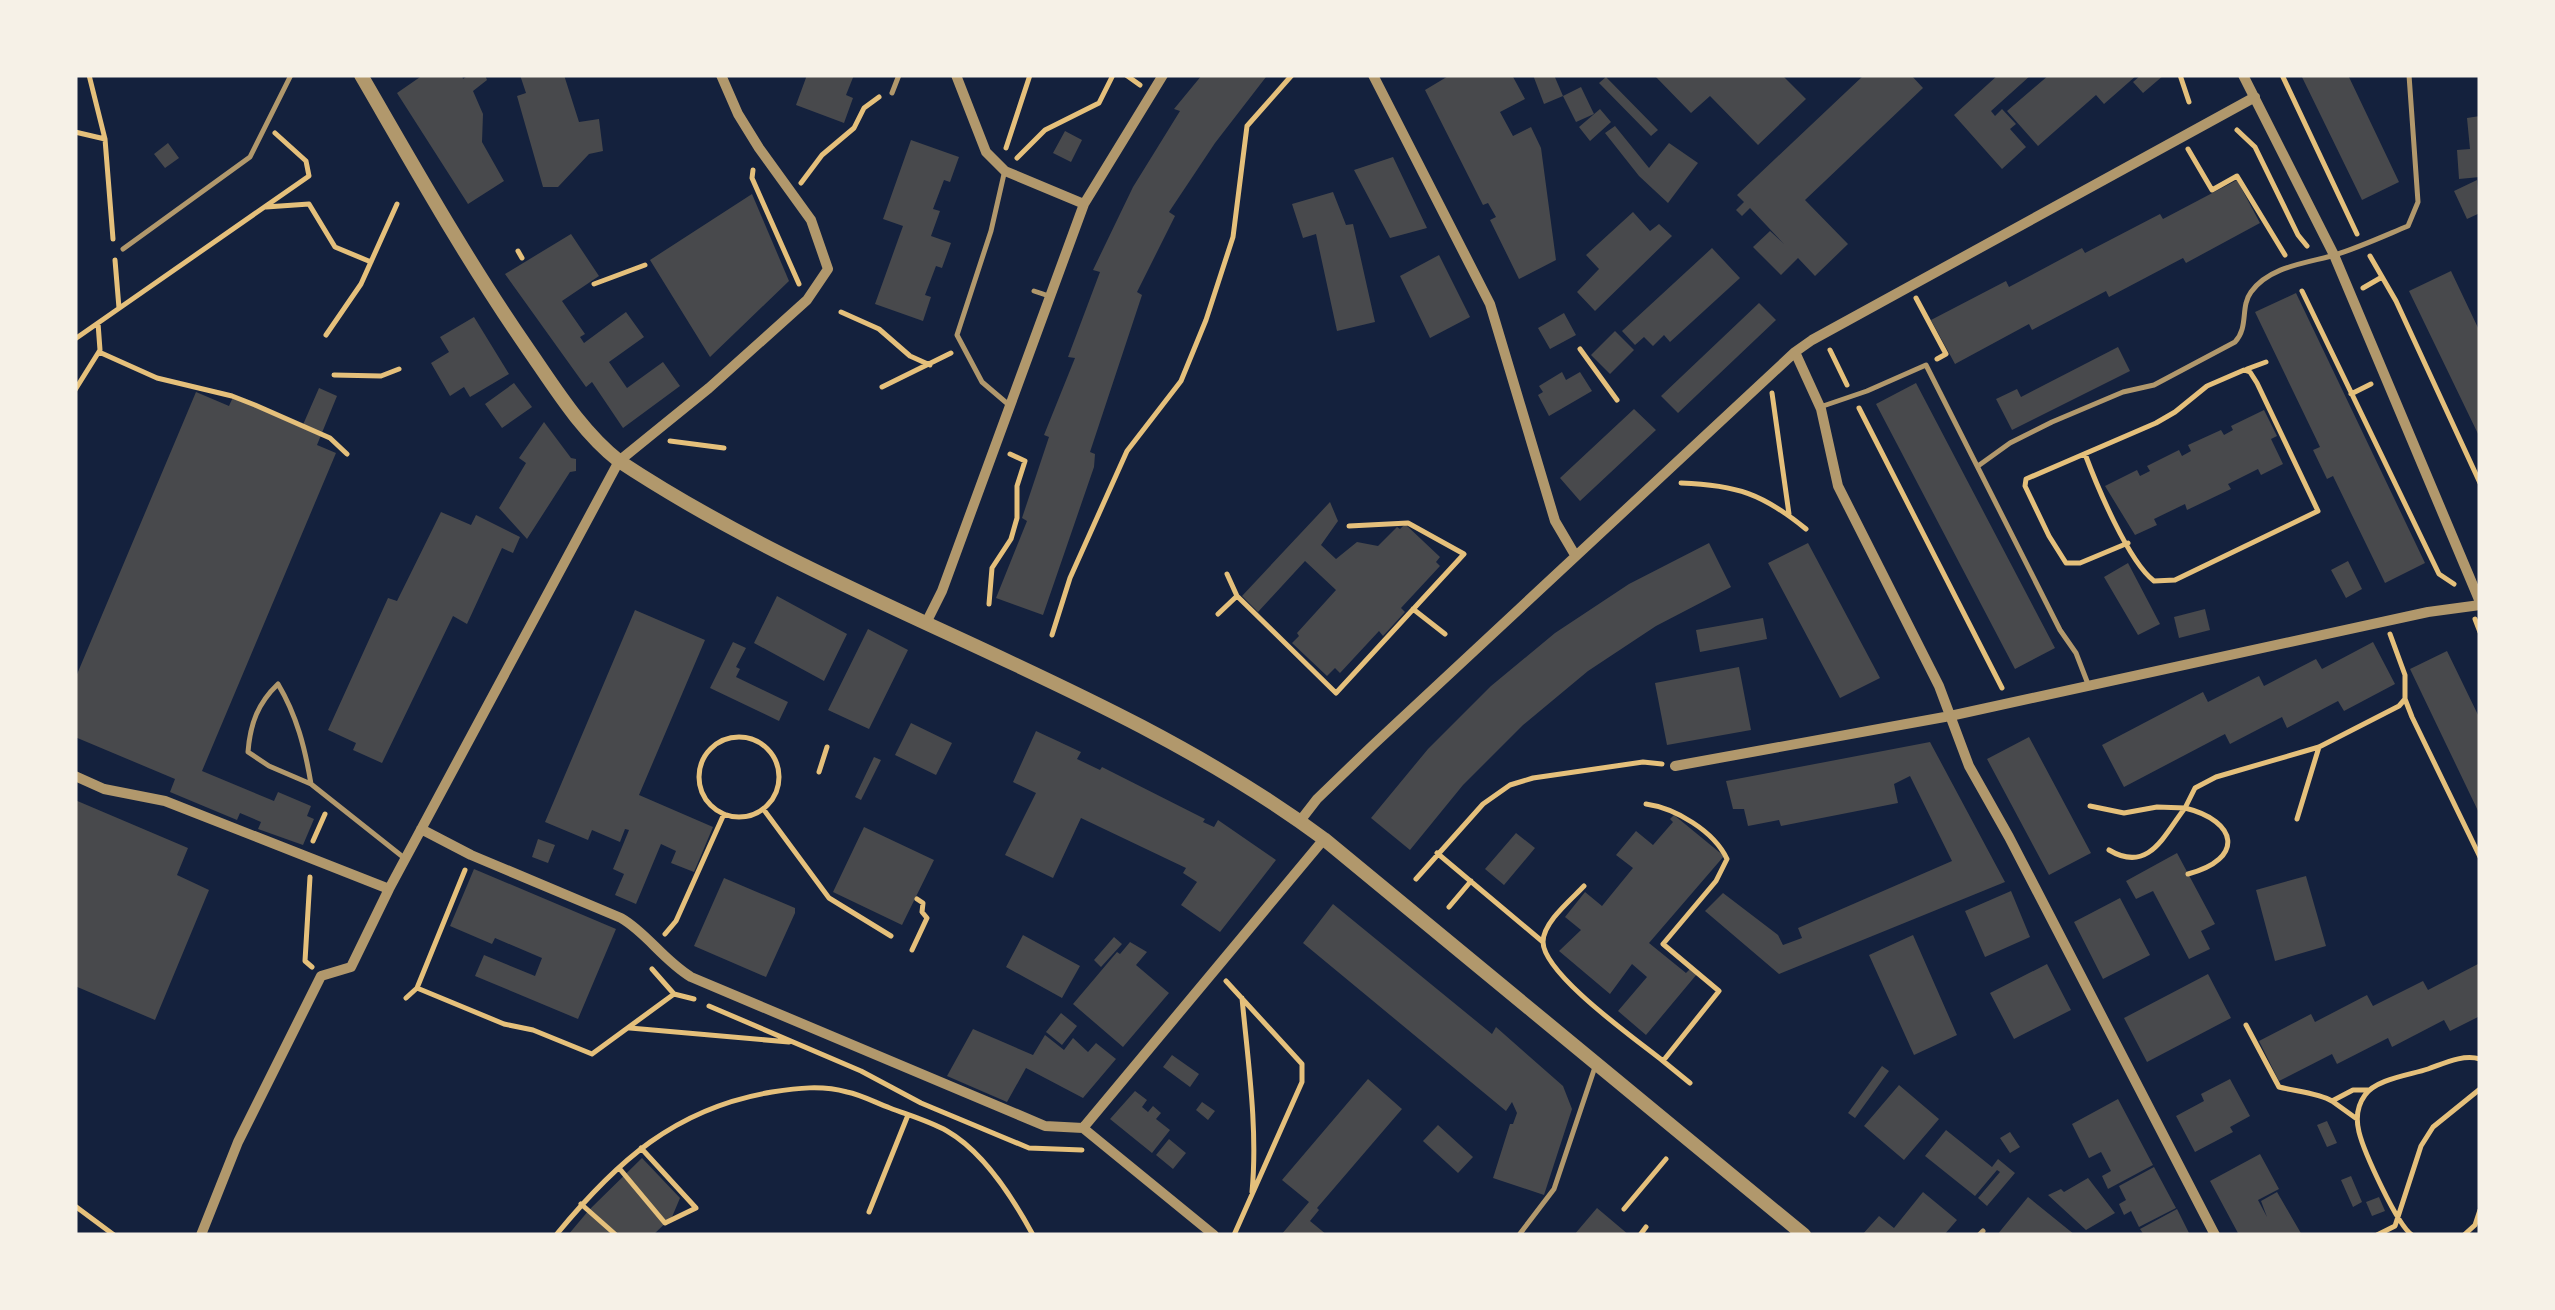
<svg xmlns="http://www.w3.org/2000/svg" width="2555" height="1310" font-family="Montserrat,sans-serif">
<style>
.building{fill:#48494c}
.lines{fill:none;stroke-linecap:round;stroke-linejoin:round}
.path{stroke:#e5c07b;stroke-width:5}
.service{stroke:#b1986c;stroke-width:5}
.minor{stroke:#b1986c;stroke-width:10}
.tertiary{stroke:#b1986c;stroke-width:14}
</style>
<rect width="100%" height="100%" fill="#14213d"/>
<!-- building -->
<path class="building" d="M423,75H462L463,79L469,75H485L487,80L473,91L483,114L482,142L504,181L468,204L397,93Z
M520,75H564L579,122L599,119L603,151L589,154L558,187H543L517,96L526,93Z
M807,75H854L846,95L853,98L844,123L796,105Z
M1202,75L1266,77L1215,143L1169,212L1175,216L1137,292L1142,295L1090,452L1095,454L1094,467L1043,615L996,598L1027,521L1022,518L1049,437L1044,435L1075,358L1068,357L1100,272L1093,270L1133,187L1180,111L1174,109Z
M1450,75H1512L1525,99L1500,112L1513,136L1531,127L1541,148L1556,260L1519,279L1490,220L1496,217L1488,203L1483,205L1425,90Z
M1533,75H1554L1563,96L1544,104Z
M1654,75H1782L1806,99L1758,145L1710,96L1691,113Z
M1864,75H1911L1923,88L1805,200L1848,244L1815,276L1798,258L1781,275L1753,247L1770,231L1784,244L1750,208L1742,216L1736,210L1744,202L1737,195Z
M1998,75H2031L1991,111L1995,116L2002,109L2016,124L2010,129L2026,147L2002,169L1954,115Z
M2049,75H2137L2104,104L2096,95L2038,146L2007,111Z
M2141,75H2164L2143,93L2133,82Z
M2301,75H2348L2399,182L2362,200Z
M1606,77L1658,130L1651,136L1599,83Z
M1581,87L1594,114L1576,122L1563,96Z
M1600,109L1611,122L1590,141L1579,127Z
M2480,116V177L2459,179L2457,150L2470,149L2467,118Z
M1615,126L1649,168L1669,143L1698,163L1668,203L1639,176L1605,133Z
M1065,131L1082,140L1071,162L1053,153Z
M911,140L959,157L950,182L944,180L933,209L940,211L931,236L951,243L942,268L936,266L925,295L931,297L923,321L875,304L903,226L883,219Z
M168,143L179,158L165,168L154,154Z
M1393,157L1427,228L1390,238L1354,170Z
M2237,180L2260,223L2186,263L2183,258L2109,297L2106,291L2032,330L2029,324L1955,364L1931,320L2006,281L2009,287L2082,248L2085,253L2160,214L2163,219Z
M2477,180L2480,213L2467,219L2454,191Z
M1333,192L1346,225L1353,224L1375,322L1337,331L1316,234L1303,238L1292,204Z
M752,194L789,281L710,357L650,260Z
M1633,212L1650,231L1659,224L1672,236L1595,311L1577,292L1599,269L1586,255Z
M571,234L599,276L562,301L585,334L580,337L584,343L626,312L644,337L609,362L627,388L663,362L680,386L623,428L592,382L586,387L505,274Z
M1712,248L1740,278L1670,342L1664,335L1653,346L1644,337L1635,345L1622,331Z
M1439,255L1470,317L1430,338L1400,276Z
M2451,271L2480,332V438L2409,291Z
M2296,293L2425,563L2385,583L2333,476L2327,479L2313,450L2320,447L2255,312Z
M1759,303L1776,320L1678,413L1661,396Z
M1564,313L1576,335L1550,349L1538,328Z
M474,317L509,374L470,397L464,387L450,396L431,363L449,352L440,337Z
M1615,331L1634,350L1610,374L1591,355Z
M2118,347L2130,371L2012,430L1996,399L2017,389L2021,397Z
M1562,372L1566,380L1580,372L1592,391L1549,416L1538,395L1543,392L1539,386Z
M514,383L532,407L502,428L485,404Z
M1916,383L2055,648L2015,669L1876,404Z
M319,388L337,396L317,445L336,453L202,771L274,801L278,792L311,806L307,816L314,819L303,845L258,829L261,822L240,813L237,820L170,792L175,779L75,737V679L196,392L229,406L233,397L302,427Z
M1634,409L1656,430L1580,501L1560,478Z
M2264,410L2277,436L2271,439L2283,464L2261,475L2258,469L2228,484L2231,489L2187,510L2185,504L2154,519L2157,525L2135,535L2105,486L2137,470L2140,476L2150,471L2147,466L2179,450L2182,456L2191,451L2188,445L2221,430L2224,435L2233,430L2231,426Z
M544,422L571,458L576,459V471L570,472L527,539L499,508L526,463L519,458Z
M1330,502L1338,521L1321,545L1336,559L1357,542L1378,546L1397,527L1400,529L1405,524L1440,557L1436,562L1440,566L1401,608L1405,612L1383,636L1379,631L1340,673L1335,668L1327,676L1292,643L1299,636L1297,633L1336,590L1305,561L1258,612L1242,596Z
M441,512L471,525L476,515L520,537L513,553L502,548L467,624L453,616L382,763L353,750L356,743L328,730L388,598L397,601Z
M1709,543L1731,587L1656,626L1588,671L1523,725L1463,785L1410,850L1371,818L1428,749L1491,686L1555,633L1629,584Z
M1808,543L1880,678L1840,698L1768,563Z
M2348,561L2362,589L2346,598L2331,570Z
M2128,563L2160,624L2138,635L2104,577Z
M777,596L847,634L824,681L754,643Z
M2205,609L2210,630L2179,638L2174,617Z
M635,610L705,640L639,795L713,827L694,872L671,863L676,851L661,844L636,904L615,895L624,874L613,869L629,830L625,829L620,842L592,830L588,840L545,822Z
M1763,618L1767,639L1700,652L1696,630Z
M868,629L908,650L869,729L828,710Z
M733,642L746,648L736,667L740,669L736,677L788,702L779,721L710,688Z
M2373,642L2395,684L2344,711L2338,701L2287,728L2282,717L2230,744L2225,734L2124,787L2102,745L2203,692L2208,702L2259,676L2264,686L2316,659L2322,669Z
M2447,651L2480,719V815L2410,669Z
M1739,667L1751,730L1667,745L1655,683Z
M911,723L952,743L936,775L895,755Z
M1036,731L1081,752L1077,759L1100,770L1102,767L1205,819L1203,822L1214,827L1218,820L1276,860L1220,932L1181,905L1197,882L1183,873L1186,868L1081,818L1053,878L1005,855L1036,793L1013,782Z
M2029,737L2091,853L2049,875L1987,759Z
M1930,742L2005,882L1779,974L1705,911L1723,893L1778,935L1783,945L1802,938L1798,928L1952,861L1910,776L1894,784L1898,803L1781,826L1779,820L1748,826L1744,809H1733L1726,781Z
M874,757L881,760L861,800L855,797Z
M75,800L188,848L177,875L209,890L155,1020L75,986Z
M1674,815L1724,856L1649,943L1686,973L1690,969L1697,974L1646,1035L1618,1011L1647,977L1632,964L1610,994L1559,951L1581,930L1565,917L1585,892L1602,906L1633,868L1616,855L1636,831L1653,845L1673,822L1670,819Z
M864,827L934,860L902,925L833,892Z
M1516,833L1535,848L1504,885L1485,869Z
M538,839L555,845L548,863L532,857Z
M2177,853L2215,924L2201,931L2210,949L2189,959L2153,891L2136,899L2126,881Z
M474,869L616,929L578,1019L475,976L484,955L535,976L542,958L495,938L492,944L450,926Z
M2306,876L2326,946L2275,961L2256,890Z
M724,878L795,908V913L766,977L694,946Z
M2011,891L2030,937L1985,957L1965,911Z
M2120,898L2150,955L2103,979L2074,922Z
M1333,904L1492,1034L1496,1027L1563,1086L1572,1109L1544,1195L1493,1178L1510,1124H1513L1517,1113L1512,1102L1506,1111L1303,943Z
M1023,935L1080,966L1062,998L1006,967Z
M1913,935L1957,1035L1914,1055L1869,955Z
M1114,937L1122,944L1101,967L1094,960Z
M1130,942L1147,952L1136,965L1169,993L1123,1047L1073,1004L1117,952L1120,954Z
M2480,963V1016L2450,1031L2444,1020L2392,1047L2388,1038L2337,1064L2332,1054L2279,1081L2259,1041L2311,1014L2315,1022L2367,995L2373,1006L2423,981L2428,990Z
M2047,964L2071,1010L2014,1039L1990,993Z
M2208,974L2231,1018L2147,1062L2124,1018Z
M1061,1013L1077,1026L1062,1045L1046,1032Z
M973,1029L1033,1055L1045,1035L1064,1050L1073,1038L1088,1052L1096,1043L1116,1059L1083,1098L1026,1068L1007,1102L947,1076Z
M1172,1055L1199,1074L1190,1087L1163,1067Z
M1882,1066L1889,1071L1855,1118L1848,1113Z
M1368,1079L1402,1109L1317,1208L1319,1210L1310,1221L1327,1235H1281L1309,1202L1282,1180Z
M2230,1079L2250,1116L2230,1127L2233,1132L2195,1152L2176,1116L2204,1101L2201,1094Z
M1899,1085L1939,1119L1904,1160L1864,1126Z
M1135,1091L1147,1100L1142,1107L1148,1112L1153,1106L1161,1113L1156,1119L1170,1130L1152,1153L1110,1119Z
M2118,1099L2153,1165L2108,1189L2102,1176L2111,1171L2101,1152L2089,1158L2072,1124Z
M1202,1102L1215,1111L1208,1120L1196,1110Z
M2327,1121L2337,1143L2327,1147L2317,1125Z
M1438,1125L1473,1157L1458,1173L1423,1141Z
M1946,1130L1992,1167L1998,1159L2015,1173L1987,1206L1978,1198L2000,1172L1997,1170L1975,1196L1925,1156Z
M2010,1132L2020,1147L2010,1153L2000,1138Z
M1169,1139L1186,1153L1173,1169L1156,1155Z
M2260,1154L2279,1189L2258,1200L2267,1217L2261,1201L2277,1192L2302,1235H2239L2210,1181Z
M642,1158L680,1198L672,1217L653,1235H568L589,1210Z
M2154,1167L2176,1208L2139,1227L2131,1211L2124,1215L2119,1204L2126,1200L2119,1186Z
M2351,1176L2362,1202L2353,1207L2341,1180Z
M2088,1178L2115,1213L2086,1230L2048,1195L2061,1189L2064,1192Z
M1923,1192L1957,1220L1944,1235H1862L1879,1216L1894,1228Z
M2028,1197L2075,1235H1997Z
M2379,1197L2385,1211L2372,1216L2366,1202Z
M1597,1208L1629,1235H1574Z
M2177,1209L2190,1235H2144L2140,1229Z"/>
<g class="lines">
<!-- path -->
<path class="path" d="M89,75L105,139L113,239
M1126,75L1140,85
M2180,75L2189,102
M2282,75L2357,234
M2237,130L2255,147L2298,235L2307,246
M75,132L105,139
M1006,148L1030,75
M2188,149L2212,190L2237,176L2285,255
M1017,158L1045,130L1099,103L1113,75
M753,170L752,178L799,284
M801,183L822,155L854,128L864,108L879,97
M266,207L309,204L335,247L371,262
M518,251L522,258
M2370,256L2396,301L2480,483
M115,260L119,308
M594,284L645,265
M2363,288L2382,277
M2302,291L2439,574L2454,584
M1916,298L1946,354L1937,359
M841,312L879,329L910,356L930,365
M326,335L361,284L397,204
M75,339L309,176L306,161L275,133
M1580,349L1617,400
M1830,350L1847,385
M99,352L157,378L232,396L255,405L330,438L347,454
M2247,369L2266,362
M334,375L381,376L399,369
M882,387L951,353
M75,390L100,350L98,323
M1772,393L1789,514
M2351,394L2371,384
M1859,408L2002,688
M670,441L724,448
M2085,454C2097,486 2128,561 2154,581L2175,580L2318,511L2257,383L2250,372L2244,370L2207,386L2175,412L2156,423L2026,479L2025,486L2049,536L2066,563H2080L2128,543
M1681,483C1737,485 1763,494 1806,529
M1227,574L1237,596L1336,693L1464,554L1408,523L1349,526
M989,604L992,568L1011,539L1017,518V486L1025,461L1010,454
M1413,609L1445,634
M1218,614L1237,596
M2475,619L2480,632
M2390,634L2405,675V699L2412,717L2480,857
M1052,635L1070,578L1127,451L1181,381L1206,320L1233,237L1247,126L1292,75
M699 777a40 40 0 1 1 80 0a40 40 0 1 1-80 0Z
M819,772L827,747
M2090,806L2124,813L2157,807L2185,808L2195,788L2216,777L2319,747L2399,706L2405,699
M764,810L829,898L891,936
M2297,819L2319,747
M313,841L325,814
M2109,850C2149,874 2164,835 2185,808C2238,821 2245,859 2188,874
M1437,853L1543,942
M310,877L305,961L312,967
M1416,879L1483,804L1510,785L1533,778L1643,762L1662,764
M1584,886C1572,899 1543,922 1543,942C1544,975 1637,1040 1663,1061L1719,991L1663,944L1716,881L1727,859C1714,831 1675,808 1646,804
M1449,907L1471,881
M665,934L676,921L724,814
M912,950L927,918L922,912L923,903L917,899
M652,969L674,994L694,999
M1226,981L1302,1064V1082L1234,1235
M417,988L504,1024L533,1030L592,1054L674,994
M406,998L417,988L465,870
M1242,998C1248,1062 1258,1129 1252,1192
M709,1006L861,1071L921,1103L1029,1148L1082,1150
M2246,1025L2279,1087C2294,1091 2319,1093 2332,1101L2353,1090H2369
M630,1028L789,1042
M1663,1061L1690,1083
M2332,1101L2357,1119
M619,1168L665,1223L696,1208L641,1148
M581,1204L616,1235
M75,1206L114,1235
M1624,1209L1666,1159
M869,1212L908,1115
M556,1235C616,1162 675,1108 772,1092C797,1088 822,1085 847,1092C862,1095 876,1103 890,1108C908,1115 929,1121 947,1131C984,1152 1013,1198 1033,1235
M1640,1235L1646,1227
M2377,1235L2395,1226L2421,1146L2433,1127L2480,1089
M2412,1235C2397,1225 2364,1152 2359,1132C2356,1120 2357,1106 2365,1095C2376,1079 2410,1075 2428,1069C2445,1063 2463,1054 2480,1059
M2464,1235L2475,1225L2480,1210"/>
<!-- service -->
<path class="service" d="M892,93L899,75
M1004,174L991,231L957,335L982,382L1009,405
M123,249L250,157L291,75
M1034,291L1049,296
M1823,406L1867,391L1926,365L2060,630L2076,653L2088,684
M1978,466L2010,443L2052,422L2123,392L2154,385L2235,342C2249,327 2240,307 2251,292C2270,266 2307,263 2335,255C2360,247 2384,236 2408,226L2418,202L2409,75
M311,784L269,766L248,752C250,724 258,703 278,684C297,716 305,748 311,784L403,857
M1519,1235L1554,1189L1595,1067
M1979,1235L1983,1231"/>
<!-- minor -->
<path class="minor" d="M956,75L986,152L1005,171L1084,204
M1373,75L1490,304L1555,521L1575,555
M2243,75L2334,255L2480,602
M1795,352L1821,409L1838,486L1939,686L1969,766L2009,837L2215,1235
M926,623L942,591L1084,204L1163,75
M1675,766L1950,716L2428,612L2480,605
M75,776L104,789L165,801L389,889
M1300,821L1317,799L1372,746L1795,352L1812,340L2255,97
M421,829L471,855L621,918C647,933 662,959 691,977L1045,1126L1083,1128L1214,1235
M1083,1128L1324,839
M201,1235L238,1142L321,976L351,967L389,889L619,461L709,388L807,300L828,269L811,220L759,148L738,114L721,75"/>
<!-- tertiary -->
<path class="tertiary" d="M361,75C415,168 467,261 528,349C555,388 581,431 619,461C841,608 1110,680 1324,839L1804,1235"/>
</g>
<!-- border -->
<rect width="2555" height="1310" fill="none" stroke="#f6f1e7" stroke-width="155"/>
</svg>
